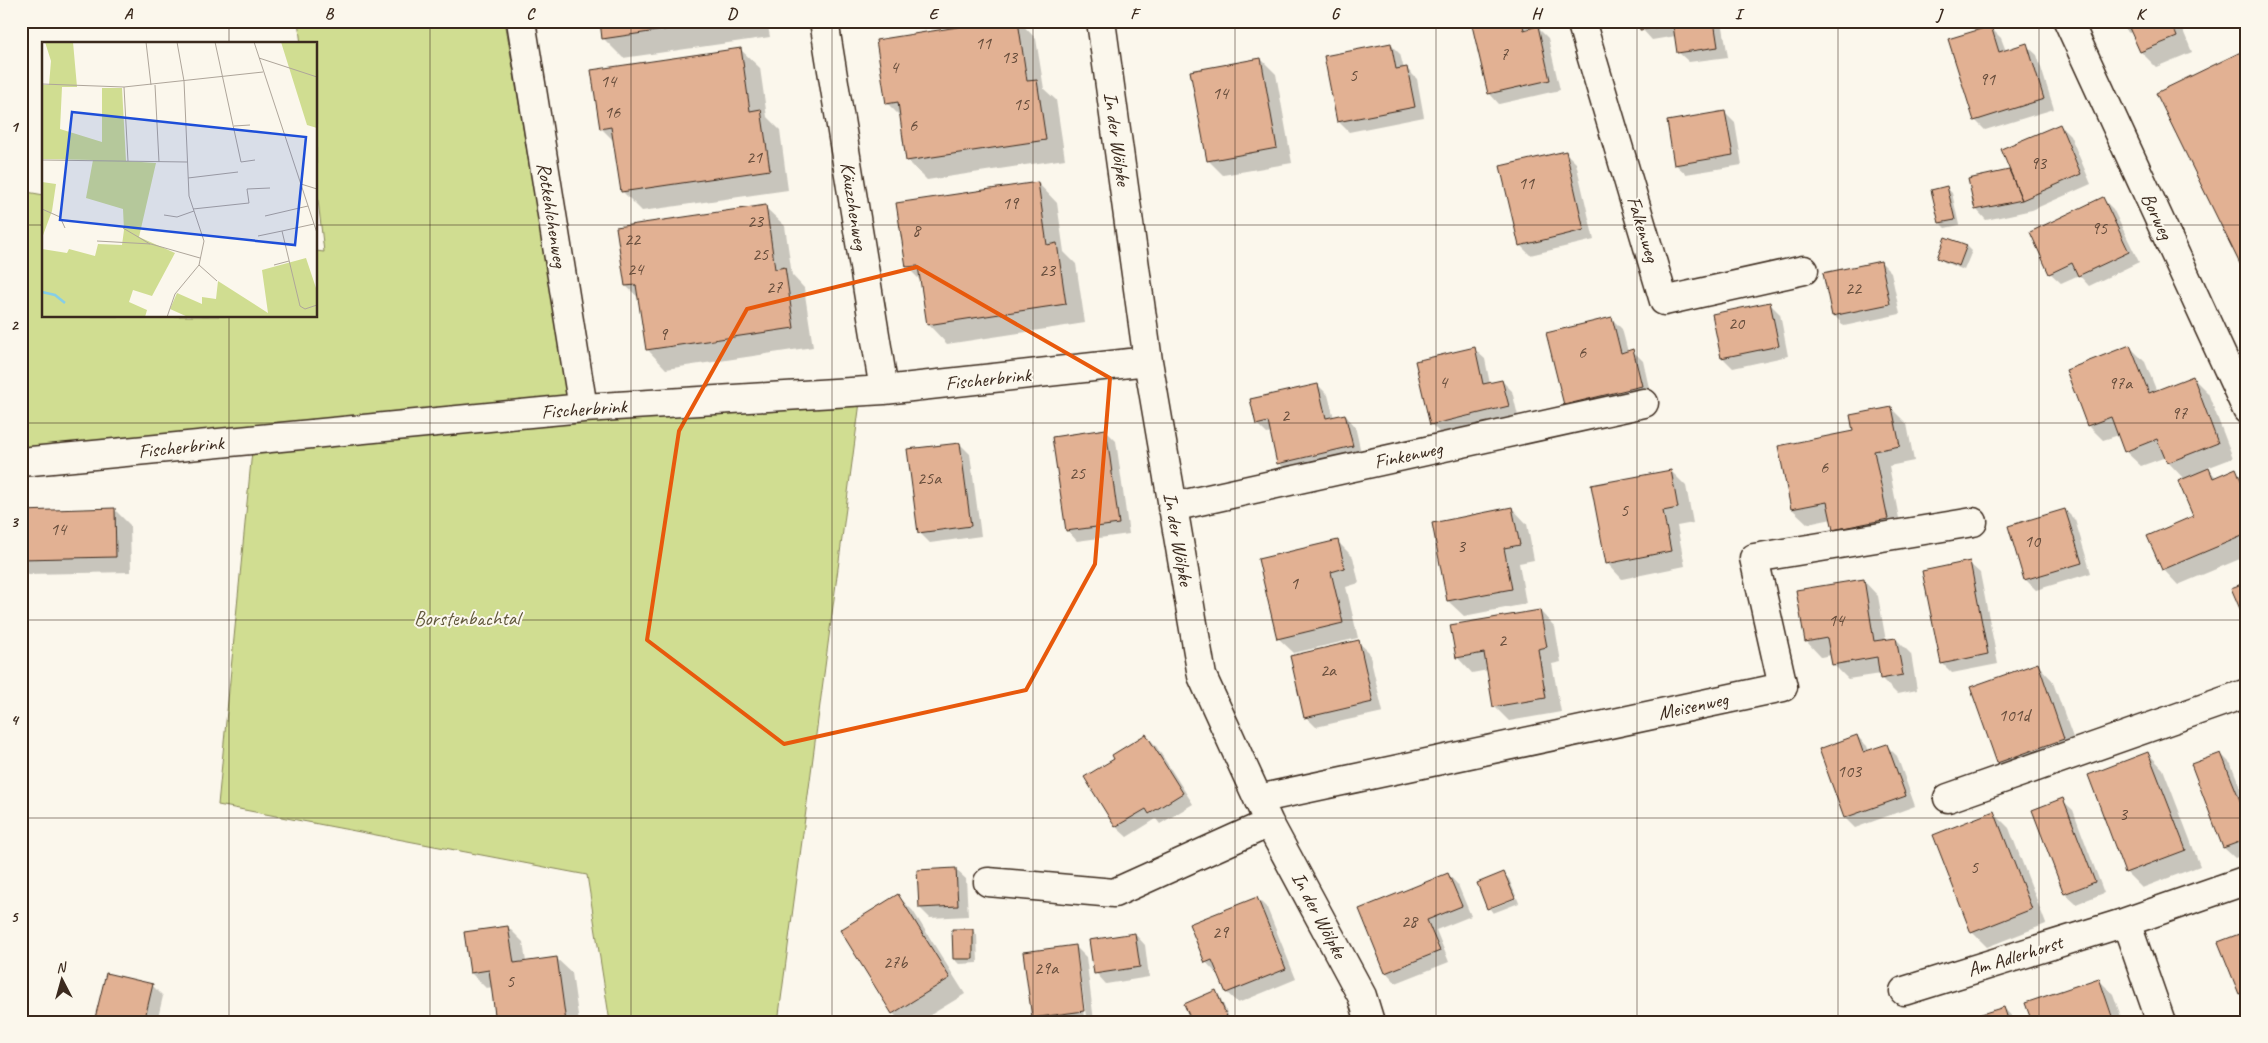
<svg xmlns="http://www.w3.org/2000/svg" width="2268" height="1043" font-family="Caveat,sans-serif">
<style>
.green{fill:#d0dd91;stroke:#868458}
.shadow{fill:#0003;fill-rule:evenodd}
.building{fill:#e2b193;stroke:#3b2a1e}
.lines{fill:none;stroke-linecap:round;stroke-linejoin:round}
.minor-casing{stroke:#3b2a1e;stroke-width:31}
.minor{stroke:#fbf7ec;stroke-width:28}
.marked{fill:none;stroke:#e8590c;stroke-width:4;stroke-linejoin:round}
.grid{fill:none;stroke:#3b2a1e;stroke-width:1;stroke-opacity:0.55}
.labels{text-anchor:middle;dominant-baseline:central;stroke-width:4;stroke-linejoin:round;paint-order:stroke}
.number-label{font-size:18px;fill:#654c3b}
.street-label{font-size:20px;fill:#3b2a1e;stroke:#fbf7ec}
.park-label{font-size:20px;fill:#60573b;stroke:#fbf7ec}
.inset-river{fill:none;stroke:#86cee7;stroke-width:2.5}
.inset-road{fill:none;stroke:#aea59a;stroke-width:1}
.view{fill:#1d4ed8;fill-opacity:0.15;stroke:#1d4ed8;stroke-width:2.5}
.inset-edge{fill:none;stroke:#3b2a1e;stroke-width:2.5}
.neatline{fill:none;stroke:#3b2a1e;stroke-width:2}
.grid-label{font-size:16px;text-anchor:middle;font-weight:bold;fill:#3b2a1e}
</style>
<rect width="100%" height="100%" fill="#fbf7ec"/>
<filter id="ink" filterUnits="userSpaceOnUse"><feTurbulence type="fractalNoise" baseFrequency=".02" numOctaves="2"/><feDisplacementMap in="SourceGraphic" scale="10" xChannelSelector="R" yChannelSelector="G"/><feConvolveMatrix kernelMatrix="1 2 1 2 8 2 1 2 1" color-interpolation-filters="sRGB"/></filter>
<g filter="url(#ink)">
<!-- green -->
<path class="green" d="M298,21H505L571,413L860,402L778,1022H610L587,875L218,805L254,430L21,453V191L44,195V316H316V251L324,252L316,183V44H301Z"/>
<!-- shadow -->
<path class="shadow" d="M601,21H767L770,37L623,58L603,38Z
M1004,21H1019L1036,39L1044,89L1056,100L1065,159L927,180L908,161L901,117L887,103Z
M1473,21H1530L1531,29L1538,28L1548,38L1560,90L1499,104L1489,93Z
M1640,21H1722L1728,57L1689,62L1678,52L1676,36L1652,40L1642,29Z
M2117,21H2179L2192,52L2156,67L2141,52L2132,32L2129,33Z
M1991,28L2001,38L2006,51L2026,45L2037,55L2054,109L1985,130L1975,120Z
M1390,44L1400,54L1404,69H1407L1417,79L1424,117L1349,132L1338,121Z
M740,49L760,68L767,117L780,130L788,190L642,211L622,191L615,142L601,128Z
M1261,59L1276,74L1292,163L1223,175L1208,160Z
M1725,113L1735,123L1742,165L1686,174L1675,164Z
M2060,125L2070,135L2091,184L2032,210L1986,220L1976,209L1970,180L2011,171Z
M1566,153L1576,163L1594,240L1530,255L1520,245Z
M1038,183L1057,203L1064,252L1076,264L1085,323L947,344L928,324L921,281L907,267Z
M1947,188L1952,193L1959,225L1945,228L1940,223Z
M2103,199L2113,209L2139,262L2089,286L2079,275L2061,283L2050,273Z
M765,207L785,226L792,275L804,288L813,347L666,369L647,349L640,299L626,286Z
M1946,238L1967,246L1972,251L1964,270L1944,262L1939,257Z
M1881,262L1891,272L1900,314L1844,326L1834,315Z
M1769,303L1780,314L1788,356L1733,368L1722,357Z
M1612,319L1622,329L1628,352L1633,351L1643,361L1651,397L1575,415L1565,405Z
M2130,347L2145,362L2157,392L2193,378L2208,393L2233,458L2207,468L2217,478L2235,470L2247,481V556L2178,585L2163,569L2195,517L2185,480L2168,462L2166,457L2141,466L2125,451L2119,435L2103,440L2088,425Z
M1474,349L1485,359L1490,384L1502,381L1512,391L1518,416L1441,434L1431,424Z
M1318,385L1328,395L1334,418L1345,415L1355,426L1362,457L1289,473L1279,463L1272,433L1267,434L1257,424Z
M1892,409L1907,424L1914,461L1889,466L1902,534L1849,545L1834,530L1832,519L1808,524L1792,509L1855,432Z
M1105,430L1116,441L1129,534L1077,541L1067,530Z
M960,444L970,454L981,536L930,543L919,532Z
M1671,471L1686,486L1693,523L1677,526L1685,566L1622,579L1607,563Z
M1512,508L1527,524L1534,560L1519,563L1526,604L1464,616L1448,601L1433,524Z
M115,510L130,525L131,572L28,574L21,567V512Z
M2065,510L2075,520L2091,573L2036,590L2025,579Z
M1338,542L1353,557L1359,583L1346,587L1358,638L1294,653L1278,638Z
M1969,563L1980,573L1998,664L1952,673L1942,663Z
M1863,580L1878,596L1886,641L1896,639L1911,654L1917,690L1897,694L1881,678V674L1848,679L1833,664L1831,655L1821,657L1806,641Z
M1540,611L1555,627L1561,662L1552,664L1561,712L1509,721L1494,706L1488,670L1472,673L1457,657Z
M1358,642L1369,652L1383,712L1316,727L1306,717Z
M2037,664L2052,680L2079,754L2013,778L1998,762Z
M1146,735L1156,746L1193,804L1160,824L1156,819L1127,837L1116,827L1086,778L1116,759Z
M1857,736L1867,746L1869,752L1886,745L1897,756L1915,806L1855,828L1845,818Z
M2148,753L2163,769L2200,866L2142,888L2127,873L2090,776Z
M2221,754L2231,764L2247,804V853L2235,858L2224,848Z
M2062,800L2073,810L2104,893L2076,904L2065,894L2034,811Z
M1994,813L2009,828L2046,924L1987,947L1972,932Z
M955,869L966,879L968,916L930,918L920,908Z
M1448,874L1458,885L1471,916L1436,930L1449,962L1396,983L1386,972Z
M1504,874L1509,879L1516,896L1489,907V909L1478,884Z
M898,896L913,911L965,994L919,1022H901L893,1013L842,930Z
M1257,898L1267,908L1296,979L1238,1003L1227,993L1219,972L1216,973L1206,962Z
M1517,898L1519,903L1493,913L1490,909Z
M508,927L523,942L526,962L556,958L572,973L579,1022H498L493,987L486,988L471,973Z
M972,930L977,935L978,963L959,964L954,959Z
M2247,932V1001L2240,994L2220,942Z
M1135,934L1145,945L1149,977L1106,984L1096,973Z
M1075,946L1086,957L1094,1021L1037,1022L1033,1018ZM1076,956H1078L1086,1017H1084Z
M2098,979L2113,994L2123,1022H2115Z
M152,985L163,996L157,1022H96Z
M1215,992L1220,997L1231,1022H1193Z
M2004,1008L2017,1022H1960Z"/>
<!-- building -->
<path class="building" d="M600,21H725L602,39Z
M995,21H1018L1027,81L1037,80L1046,140L906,161L898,102L886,104L876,40Z
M1471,21H1522L1524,30L1538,26L1550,80L1488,94Z
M1639,21H1714L1718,47L1677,53L1673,25L1640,30Z
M2126,21H2171L2177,37L2140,52Z
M1991,26L1999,52L2027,43L2044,99L1974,121L1948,39Z
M1391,43L1396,69L1407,67L1415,107L1337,122L1324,56Z
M741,48L750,111L761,109L770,170L621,192L611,127L600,129L591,70Z
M2247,49V270L2244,272L2156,93Z
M1261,58L1277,148L1207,161L1190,71Z
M1725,111L1733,155L1674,165L1667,121Z
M2060,124L2081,174L2022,200L2001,149Z
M1566,151L1584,230L1519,246L1500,166Z
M2009,170L2022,200L1975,210L1968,179Z
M1038,182L1047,245L1057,243L1066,304L927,325L918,266L906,267L896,203Z
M1947,186L1955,220L1939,223L1931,190Z
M2103,197L2129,252L2078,276L2072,263L2049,274L2030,232Z
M766,205L775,269L785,267L794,328L646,350L636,285L625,286L616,227Z
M1945,237L1967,245L1959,266L1937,258Z
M1881,261L1890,304L1832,316L1823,273Z
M1770,302L1779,346L1721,358L1712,314Z
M1612,317L1621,353L1633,349L1642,386L1564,405L1546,333Z
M2130,345L2149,393L2193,376L2218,443L2167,463L2157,439L2124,452L2111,417L2087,426L2066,370Z
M1475,347L1483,384L1502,380L1509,406L1430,425L1415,361Z
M1318,384L1326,418L1345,414L1353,446L1277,464L1268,422L1256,425L1250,399Z
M1892,407L1900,446L1874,451L1888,519L1833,530L1827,502L1791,509L1778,446L1853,431L1850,415Z
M1106,429L1119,524L1066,531L1052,437Z
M960,443L971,526L918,533L907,449Z
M2209,468L2213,478L2236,468L2247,495V534L2162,570L2147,536L2193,516L2178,481Z
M1671,470L1678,508L1663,511L1671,551L1606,564L1591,485Z
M1512,507L1520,545L1504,548L1512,589L1447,601L1432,523Z
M115,508L116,557L21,559V511Z
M2065,509L2082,563L2024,580L2008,526Z
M1338,540L1345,568L1331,572L1343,623L1277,639L1258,559Z
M1970,561L1988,654L1941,664L1922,571Z
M1864,579L1874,641L1896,638L1903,675L1880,679L1877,657L1832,665L1827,638L1805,642L1796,590Z
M2247,582V625L2231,588Z
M1540,610L1547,647L1538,649L1546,698L1493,707L1484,653L1456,658L1450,625Z
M1359,640L1373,702L1304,718L1290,656Z
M2038,663L2064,739L1997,763L1970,687Z
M1146,734L1183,793L1149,814L1146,809L1115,827L1084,777L1114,759L1112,755Z
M1857,735L1863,752L1887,744L1906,796L1844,818L1819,749Z
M2148,752L2186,850L2125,873L2088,775Z
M2221,753L2247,818V839L2223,848L2191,764Z
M2063,798L2095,882L2064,894L2032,810Z
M1994,811L2032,909L1971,933L1933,835Z
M956,868L958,906L919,908L917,870Z
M1504,872L1515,898L1487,909L1477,883Z
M1448,873L1462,906L1427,920L1440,951L1385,973L1359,909Z
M898,894L950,978L892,1014L840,930Z
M1257,897L1286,969L1226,993L1212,960L1205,963L1189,924Z
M508,926L514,963L557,957L566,1022H496L489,970L470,973L464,932Z
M952,929H973V959H953Z
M2247,931V991L2239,994L2218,942Z
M1135,933L1140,967L1094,974L1089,940Z
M1076,945L1084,1011L1032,1018L1023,952Z
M106,973L153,984L144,1022H94Z
M2099,978L2114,1022H2032L2025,1003Z
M1216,990L1229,1022H1192L1184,1004Z
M2004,1007L2009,1022H1956Z"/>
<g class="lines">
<!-- minor casing -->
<g class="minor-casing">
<path id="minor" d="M521,21L583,408
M824,21L884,390
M1101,21L1148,361L1202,676L1269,823L1362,996L1370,1022
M1581,21L1664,301L1804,270
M2068,21L2247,410
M21,462L583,408L884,390L1148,361
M1172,507L1644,403
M1948,798L2247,693
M1258,799L1783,687L1754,558L1973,522
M988,882L1114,893L1269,823
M1904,991L2126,922
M2161,1022L2126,922L2247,880"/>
</g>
<!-- minor -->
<use href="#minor" class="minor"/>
</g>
</g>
<!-- marked area -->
<path class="marked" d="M917,267L1110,378L1095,564L1026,690L784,744L647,640L679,431L747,309Z"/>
<!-- grid -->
<path class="grid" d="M229,21V44M430,21V1022M631,21V1022M832,21V1022M1033,21V1022M1235,21V1022M1436,21V1022M1637,21V1022M1838,21V1022M2039,21V1022M21,225H44M316,225H2247M229,316V1022M21,423H2247M21,620H2247M21,818H2247"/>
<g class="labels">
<!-- number labels -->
<g class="number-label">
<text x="983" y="43">11</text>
<text x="1504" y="54">7</text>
<text x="1009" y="57">13</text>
<text x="894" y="67">4</text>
<text x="1353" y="75">5</text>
<text x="1987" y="79">91</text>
<text x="608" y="81">14</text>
<text x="1220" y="93">14</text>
<text x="1021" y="104">15</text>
<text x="612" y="112">16</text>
<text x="913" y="125">6</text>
<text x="754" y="157">21</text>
<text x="2038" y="163">93</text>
<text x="1526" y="183">11</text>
<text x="1010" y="203">19</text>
<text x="755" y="221">23</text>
<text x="2099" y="228">95</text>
<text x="916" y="230">8</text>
<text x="632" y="239">22</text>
<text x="760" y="254">25</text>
<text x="635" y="269">24</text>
<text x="1047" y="270">23</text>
<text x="774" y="287">27</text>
<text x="1853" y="288">22</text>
<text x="1736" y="323">20</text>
<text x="663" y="334">9</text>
<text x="1582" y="352">6</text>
<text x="1443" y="382">4</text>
<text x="2120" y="383">97a</text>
<text x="2179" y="413">97</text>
<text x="1285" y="415">2</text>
<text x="1824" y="467">6</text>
<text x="1077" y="473">25</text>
<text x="929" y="478">25a</text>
<text x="1624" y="510">5</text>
<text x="58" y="529">14</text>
<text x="2032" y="541">10</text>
<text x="1461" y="546">3</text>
<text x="1294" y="583">1</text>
<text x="1836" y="620">14</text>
<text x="1502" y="640">2</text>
<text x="1328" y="670">2a</text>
<text x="2014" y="715">101d</text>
<text x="1849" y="771">103</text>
<text x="2123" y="814">3</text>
<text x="1974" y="867">5</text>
<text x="1409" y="921">28</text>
<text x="1220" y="932">29</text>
<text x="895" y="962">27b</text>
<text x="1046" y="968">29a</text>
<text x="510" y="981">5</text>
</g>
<!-- street labels -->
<g class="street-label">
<text transform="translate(1117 139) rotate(82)">In der Wölpke</text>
<text transform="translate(854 206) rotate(81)">Käuzchenweg</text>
<text transform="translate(552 215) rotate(81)">Rotkehlchenweg</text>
<text transform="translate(2157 216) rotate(65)">Borweg</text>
<text transform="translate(1643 229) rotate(73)">Falkenweg</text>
<text transform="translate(988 379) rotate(-6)">Fischerbrink</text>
<text transform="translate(584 409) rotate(-4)">Fischerbrink</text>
<text transform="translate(181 447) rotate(-6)">Fischerbrink</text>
<text transform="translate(1408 455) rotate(-12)">Finkenweg</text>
<text transform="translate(1178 539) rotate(80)">In der Wölpke</text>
<text transform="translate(1693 706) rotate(-12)">Meisenweg</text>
<text transform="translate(1319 915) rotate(62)">In der Wölpke</text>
<text transform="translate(2015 956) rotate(-17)">Am Adlerhorst</text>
</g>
<!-- park labels -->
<g class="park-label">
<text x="467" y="618">Borstenbachtal</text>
</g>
</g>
<!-- overview -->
<g transform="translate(42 42)">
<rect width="275" height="275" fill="#fbf7ec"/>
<path d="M3,0H31L35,45H20L18,87L60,100V46H80L84,119L114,121L97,195L133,211L110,254L91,248L87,260L105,268L103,275H0V207L25,211L27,207L53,214L56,202L80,203L82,188L81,167L44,156L51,118L0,117V43H7L9,19ZM239,0H272L275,3V86L265,83ZM0,140L14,142L10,169L0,196ZM264,216L275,249V275H146L128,267L135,251L160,262V255L174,257L176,239L226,271L220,228Z" fill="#d0dd91"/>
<path class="inset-river" d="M0,250L13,253L23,261"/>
<path class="inset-road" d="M104,0L109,43M173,0L199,120L213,118M212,0L275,191M217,16L275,35M0,42L82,45L221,30M113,43L117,120M82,45L86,119M192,84L208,83M0,118L145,120M146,136L196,130M259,142L275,147M0,167L18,175L23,186M151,167L207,161L205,147L228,146M122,173L135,175L152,169M223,174L266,164M272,182L240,189L258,264L263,267L275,263M81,186L108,202M216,194L240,189M55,199L109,202L158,216M157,223L175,239M232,223L247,219M125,275L133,252L157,223L162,199L147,154L142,39L135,0"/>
<path class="view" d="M30,70L264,95L253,203L18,178Z"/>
<rect width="275" height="275" class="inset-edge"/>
</g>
<!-- margin -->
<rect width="2268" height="1043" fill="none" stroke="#fbf7ec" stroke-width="55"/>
<!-- north arrow -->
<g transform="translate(62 980) rotate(354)" stroke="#fbf7ec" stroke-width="4" paint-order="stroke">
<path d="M0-4L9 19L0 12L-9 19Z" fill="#3b2a1e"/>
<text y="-8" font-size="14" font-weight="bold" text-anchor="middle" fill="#3b2a1e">N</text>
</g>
<rect x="28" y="28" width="2212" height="988" class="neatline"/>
<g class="grid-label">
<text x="128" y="19">A</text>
<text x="329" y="19">B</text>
<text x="530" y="19">C</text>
<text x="732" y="19">D</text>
<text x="933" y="19">E</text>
<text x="1134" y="19">F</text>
<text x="1335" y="19">G</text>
<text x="1536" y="19">H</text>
<text x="1738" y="19">I</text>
<text x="1939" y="19">J</text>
<text x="2140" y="19">K</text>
<text x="14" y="132">1</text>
<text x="14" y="330">2</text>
<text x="14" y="527">3</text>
<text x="14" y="725">4</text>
<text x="14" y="922">5</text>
</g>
</svg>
